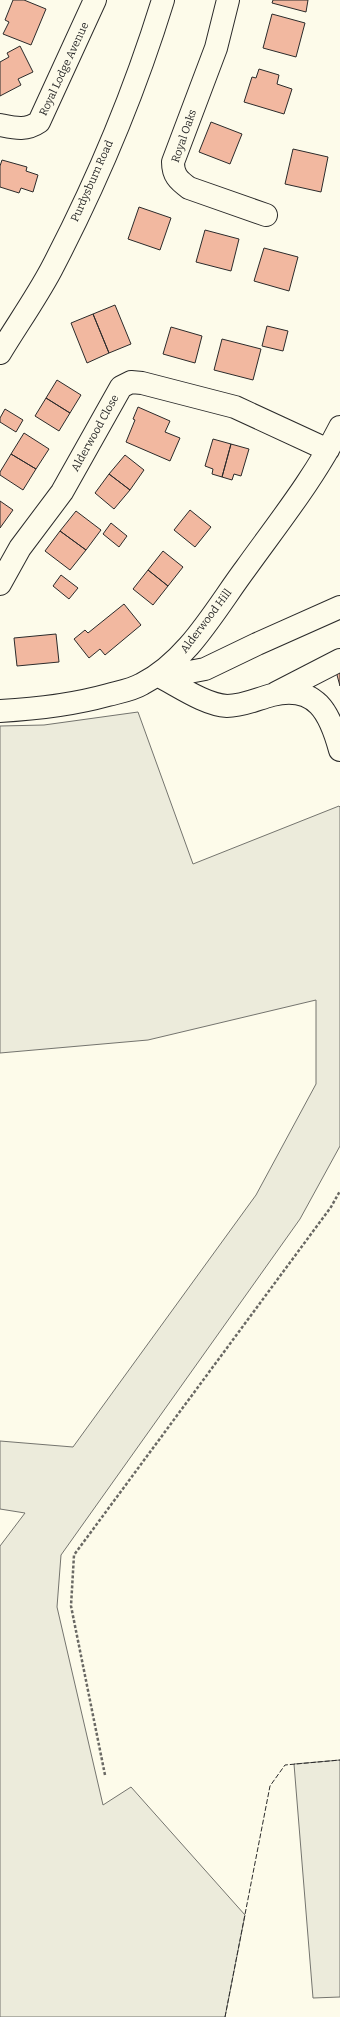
<svg xmlns="http://www.w3.org/2000/svg" width="340" height="2017" font-family="Bitter,serif">
<style>
.green{fill:#ecebdb;stroke:#74746e}
.building{fill:#f2b8a0;stroke:#2b2b2b}
.lines{fill:none;stroke-linecap:round;stroke-linejoin:round}
.minor-casing{stroke:#2b2b2b;stroke-width:24}
.path{stroke:#6a6964;stroke-width:2.5;stroke-dasharray:3 2;stroke-linecap:butt}
.minor{stroke:#fdfbea;stroke-width:22}
.fence{stroke:#2b2b2b;stroke-width:1;stroke-dasharray:5 2;stroke-linecap:butt}
.labels{text-anchor:middle;dominant-baseline:central;stroke-width:3;stroke-linejoin:round;paint-order:stroke}
.street-label{font-size:11px;fill:#2b2b2b;stroke:#fdfbea}
</style>
<rect width="100%" height="100%" fill="#fdfbea"/>
<!-- green -->
<path class="green" d="M138,712L193,864L339,806L340,807V1146L300,1219L61,1555L57,1607L103,1805L131,1787L245,1915L225,2017H0V1546L25,1513L0,1509V1441L73,1447L256,1195L316,1084V1000L148,1040L0,1053V726L44,725Z
M340,1760V1997L313,1998L294,1764Z"/>
<!-- building -->
<path class="building" d="M13,0H24L46,9L31,45L3,34L9,22L5,20Z
M273,0H308L306,12L272,3Z
M272,14L305,23L296,57L263,48Z
M20,46L33,72L18,79L21,85L0,96V62L9,57L7,53Z
M259,69L279,75L277,84L292,89L284,114L244,102L252,77L256,78Z
M211,122L242,134L230,164L199,152Z
M293,149L328,157L321,192L285,184Z
M2,160L27,167L26,171L38,175L33,192L21,188L19,193L0,187V166Z
M139,207L171,218L160,250L128,239Z
M205,230L239,239L231,271L196,262Z
M264,248L298,257L289,291L254,281Z
M115,305L131,344L109,353L93,314Z
M93,314L109,353L87,363L71,323Z
M267,326L288,331L283,351L262,346Z
M171,327L202,336L195,363L163,354Z
M222,339L261,349L253,380L214,370Z
M57,380L81,395L70,413L46,398Z
M46,398L70,413L59,431L35,416Z
M138,407L170,421L165,432L180,438L170,461L126,442L135,420L133,419Z
M5,409L23,420L16,432L0,422V418Z
M24,433L49,449L36,469L11,454Z
M213,439L231,444L222,477L212,474L213,469L205,466Z
M231,444L249,449L241,476L234,474L232,480L222,477Z
M11,454L36,469L23,490L0,475V472Z
M125,455L144,470L130,490L109,474Z
M109,474L130,490L114,509L95,493Z
M0,501L13,510L0,528Z
M190,510L211,527L195,547L174,530Z
M76,511L101,530L86,550L60,531Z
M111,523L127,536L119,547L103,534Z
M60,531L86,550L70,570L45,551Z
M163,551L183,567L168,586L148,570Z
M148,570L168,586L153,605L133,589Z
M61,575L78,588L69,599L53,586Z
M124,604L141,625L105,655L100,649L89,658L74,639L85,630L88,633Z
M56,634L59,662L17,666L14,638Z
M340,662V686L334,664Z"/>
<g class="lines">
<!-- minor casing -->
<g class="minor-casing">
<path id="minor" d="M228,0L216,48L173,162C173,175 178,180 189,188L266,215
M0,125C15,128 26,131 39,122L95,0
M0,353C17,325 36,298 51,270C95,186 135,91 163,0
M0,584L20,548L62,492L121,387L131,382L142,383L235,407L328,450
M157,675C177,685 205,705 227,706C243,706 257,699 272,695C316,684 330,713 340,750
M157,675L184,673L205,669L257,644L340,607
M276,693L340,660
M0,711C37,709 72,705 108,695C119,692 132,690 142,684C188,661 216,608 246,568C279,522 315,477 340,427"/>
</g>
<!-- path -->
<path class="path" d="M105,1775L71,1606L74,1555L331,1207L340,1191"/>
<!-- minor -->
<use href="#minor" class="minor"/>
<!-- fence -->
<path class="fence" d="M225,2017L270,1786L285,1765L340,1760"/>
</g>
<g class="labels">
<!-- street labels -->
<g class="street-label">
<text transform="translate(64 69) rotate(-65)">Royal Lodge Avenue</text>
<text transform="translate(184 136) rotate(-71)">Royal Oaks</text>
<text transform="translate(92 181) rotate(-66)">Purdysburn Road</text>
<text transform="translate(95 433) rotate(-61)">Alderwood Close</text>
<text transform="translate(206 621) rotate(-53)">Alderwood Hill</text>
</g>
</g>
</svg>
